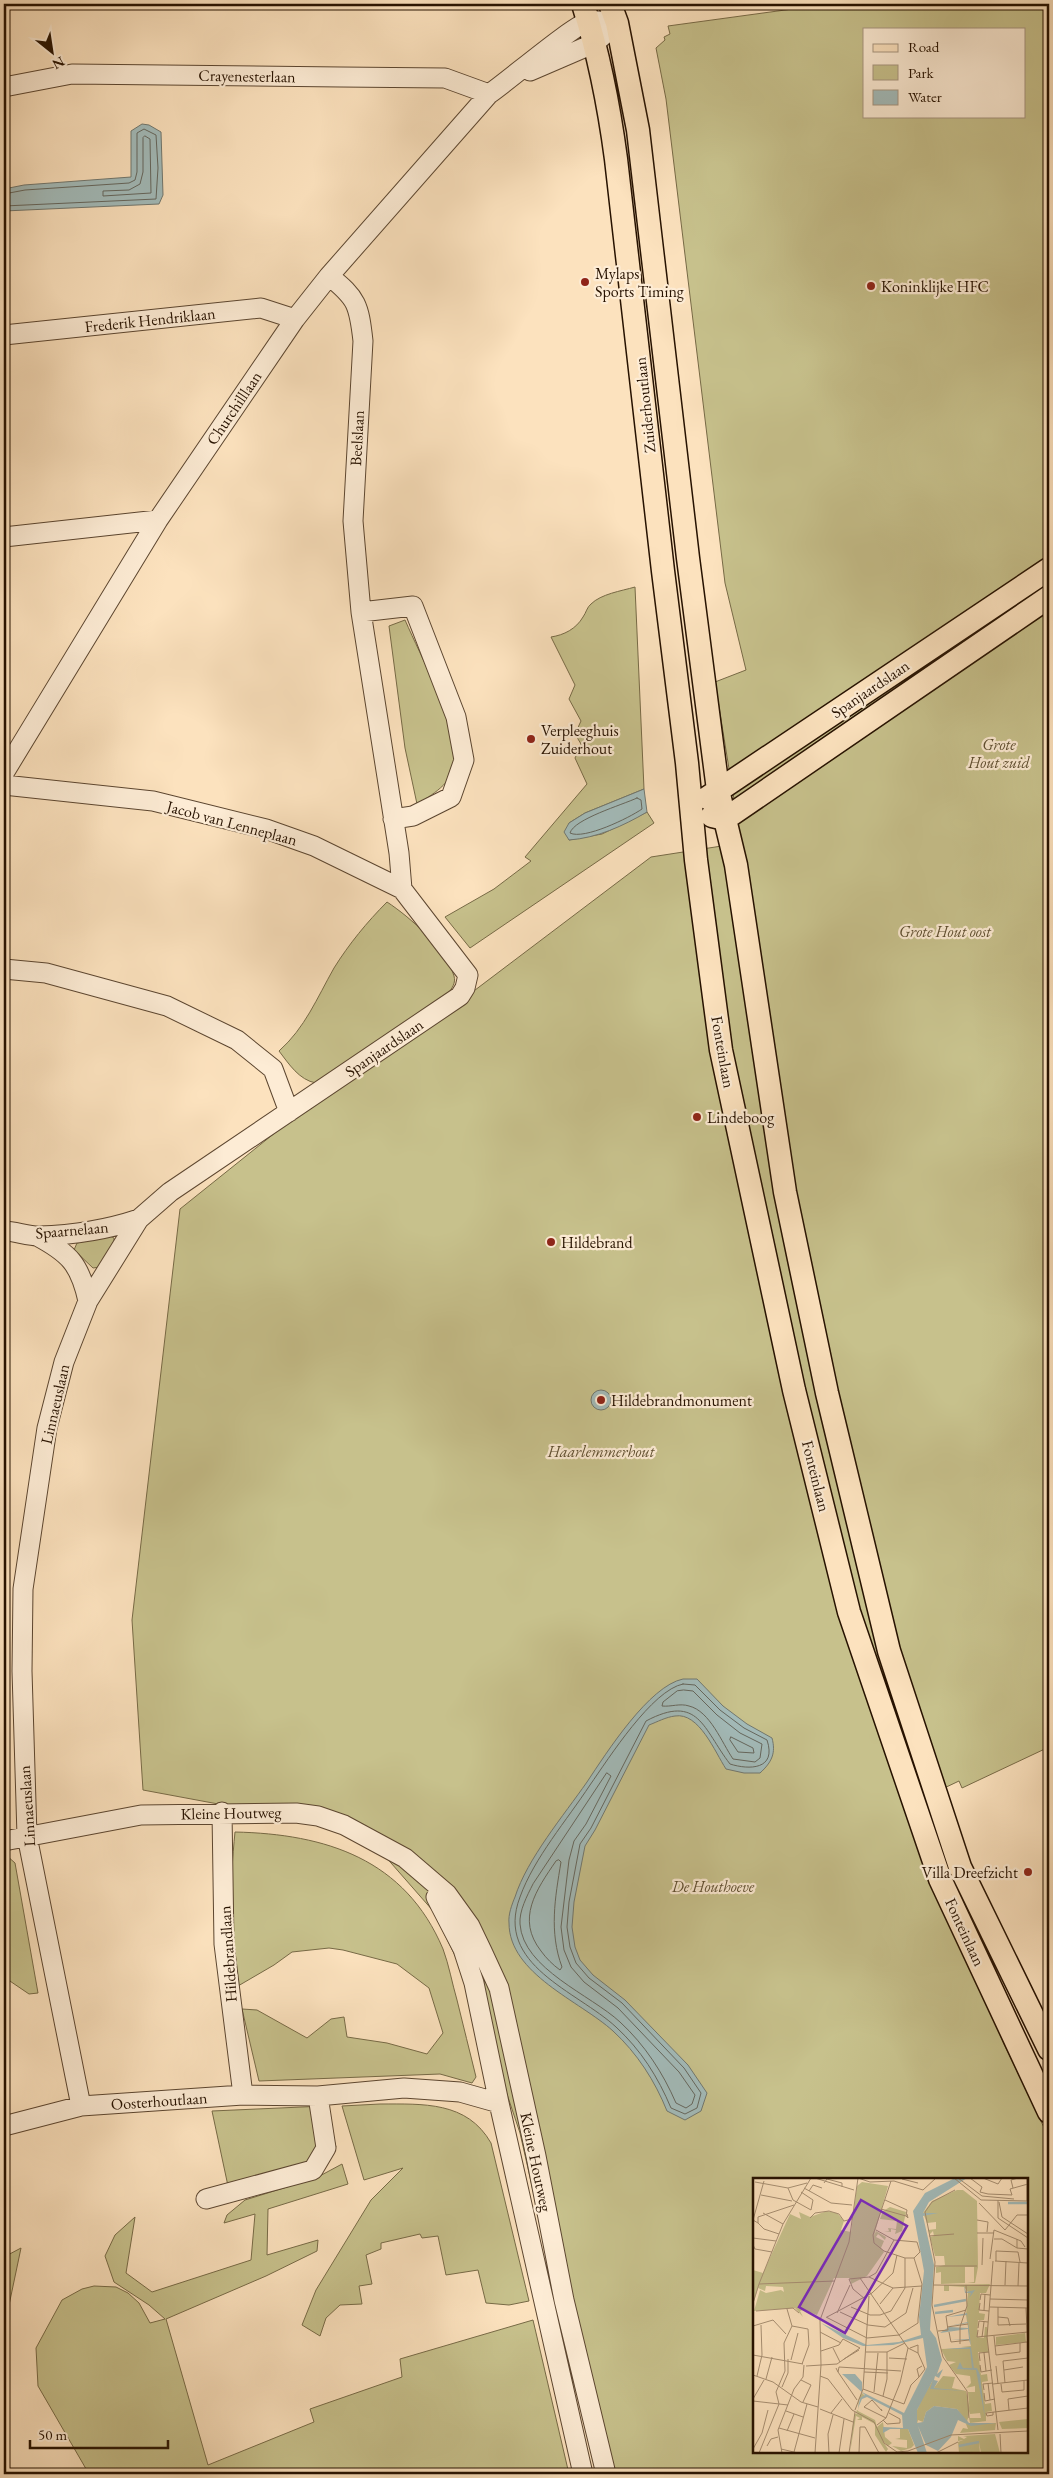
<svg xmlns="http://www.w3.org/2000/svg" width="1053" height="2478" font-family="'EB Garamond',serif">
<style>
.green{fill:#c7c18c;stroke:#776a46;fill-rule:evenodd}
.water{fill:#a3bcbb;stroke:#717870}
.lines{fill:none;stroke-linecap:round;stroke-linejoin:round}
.shore{stroke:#65675e;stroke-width:1}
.minor-casing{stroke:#5c4630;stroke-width:21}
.major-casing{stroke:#271200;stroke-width:25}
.minor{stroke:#fdecd5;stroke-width:19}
.major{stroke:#fce2be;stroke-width:22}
.poi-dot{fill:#8f2418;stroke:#fdecd5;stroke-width:2}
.labels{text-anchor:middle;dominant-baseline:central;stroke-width:4.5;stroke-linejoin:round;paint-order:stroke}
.street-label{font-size:16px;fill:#271200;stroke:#fdecd5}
.poi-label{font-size:16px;fill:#271200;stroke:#fdecd5;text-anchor:start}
.park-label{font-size:16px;font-style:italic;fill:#5f4f31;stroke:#fdecd5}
.inset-river{fill:none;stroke:#a3bcbb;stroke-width:2.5}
.inset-road{fill:none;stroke:#a78f72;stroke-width:1}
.view{fill:#7b2cbf;fill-opacity:0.15;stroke:#7b2cbf;stroke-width:2.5}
.inset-edge{fill:none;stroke:#271200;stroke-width:2.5}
</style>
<rect width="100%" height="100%" fill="#fce2be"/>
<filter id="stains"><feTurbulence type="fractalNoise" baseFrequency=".004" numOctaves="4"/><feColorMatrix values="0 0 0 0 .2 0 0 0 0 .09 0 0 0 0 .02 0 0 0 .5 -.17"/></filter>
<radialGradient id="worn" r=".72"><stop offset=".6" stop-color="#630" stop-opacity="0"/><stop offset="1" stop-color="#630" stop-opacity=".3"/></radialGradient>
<!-- green -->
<path class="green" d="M829,4H1049V1747L962,1788L959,1781L904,1807L1004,2044L1049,2138V2474H597L520,2133L473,1993L434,1912L363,1831L143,1790L132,1620L180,1209L291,1120L409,1040L651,857L741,843L715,682L746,670L725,583L666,99L656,48L665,40L664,37L670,34L668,26ZM864,29H1024V116H864ZM754,2179H1027V2452H754Z
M635,587L644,789L585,813L569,823V840L602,834L647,812L654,823L470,948L445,917L494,889L531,861L525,857L587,784L575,758L581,744L575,734L581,721L569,699L575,685L551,637C564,635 576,629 583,617C586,613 587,607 591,604C601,594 621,591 635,587Z
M405,620C423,661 447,704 454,749C454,753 456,759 456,764C453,782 431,796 417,804L405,748L389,626Z
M387,902C410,917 446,949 454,976C456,983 452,988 448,994L316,1083C299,1080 289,1064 279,1051C305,1028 317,998 334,968C349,944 367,922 387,902Z
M110,1236L114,1238V1243L100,1267L93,1268L74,1250L77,1243Z
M235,1832C326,1834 405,1859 443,1949C449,1965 452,1983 457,2000C463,2026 470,2051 476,2077L472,2083L440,2074L259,2081L242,2009L257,2010L307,2038L331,2019L344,2017L347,2037L387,2043L427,2054L443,2033L429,1988L397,1964L343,1950L329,1948L292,1952L274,1965L238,1986C228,1936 230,1883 235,1832Z
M6,1855L15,1863L38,1993L29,1994L4,1977V1856Z
M380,2104C423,2104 467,2101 491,2143L529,2301L509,2305L486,2303L478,2270L446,2275L438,2236L422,2238L420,2234L381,2243V2249L366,2255L372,2284L359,2286L362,2304L340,2305L326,2318L320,2336L302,2325L316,2290L371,2200L403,2168L364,2180L342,2106Z
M325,2106L336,2147C324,2165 251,2180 228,2186L212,2111Z
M342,2164L348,2184L268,2209L267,2255L318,2240L317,2251L266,2276L166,2319L208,2465L314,2422L310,2409L402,2377L400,2359L533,2320L569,2474H89L38,2386L36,2348L62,2300L82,2289L94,2286L116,2287L128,2293L139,2303L150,2323L165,2319L149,2305L114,2282L105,2256L115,2235L135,2217L126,2273L152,2292L251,2260L255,2214L224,2223L227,2215L245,2200L316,2178Z
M21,2248L4,2329V2257Z"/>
<!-- water -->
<path class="water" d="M142,124L149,125L161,132L163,195L159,204L4,211V189L24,185L131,177V131Z
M644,789L647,812C623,826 597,838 569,840L564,832L569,823L585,813Z
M591 1400a10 10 0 1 1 20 0a10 10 0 1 1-20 0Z
M683,1679H697L723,1706L747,1724L772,1738C776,1753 772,1762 760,1773H744L726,1769C715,1752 699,1712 675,1716C666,1717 657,1722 649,1725L595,1830L585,1846L574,1902L572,1927L575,1947L580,1960L593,1975L625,2000L688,2065L707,2093L701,2111L685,2120L667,2111C655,2081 637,2053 613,2031C580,2001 509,1974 509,1923C508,1915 512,1904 515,1897C527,1859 564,1815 587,1782C607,1752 649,1686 683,1679Z"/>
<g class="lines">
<!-- shore -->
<path class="shore" d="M145,136L150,139L151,193L103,196V191L129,190L140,184L143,172V138Z
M4,194L25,190L129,183L135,180L137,172V133L144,129L156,135L158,168L156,199L4,206
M637,798L641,800L642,809C629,818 584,840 570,833C574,819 622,805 637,798Z
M683,1684L695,1685L720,1710L744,1728L767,1740C777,1770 749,1770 730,1764C703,1729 699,1693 646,1721L591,1828L580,1844L569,1902L567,1927L570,1947L576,1963L589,1978L622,2003L684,2068L701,2093L697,2108L685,2114L671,2108C658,2077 641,2050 616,2027C577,1991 494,1965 520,1897C534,1858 567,1820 590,1785C609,1758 652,1690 683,1684Z
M684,1690L693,1691L717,1715L740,1733L762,1744L760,1758L755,1762L733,1759C722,1743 710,1711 689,1706C680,1703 671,1707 662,1706L663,1702L677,1691Z
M731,1737L753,1748L754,1753L738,1752L730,1740Z
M607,1773L611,1776L586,1824L574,1841L569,1860L561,1927L564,1950L571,1967L584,1982L618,2008L679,2072L695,2095L692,2104L686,2108L676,2103C663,2073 645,2045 620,2022C591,1995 523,1969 520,1924C519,1911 527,1896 533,1884Z
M559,1860L561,1862C555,1898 549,1932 562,1967L560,1970C553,1965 546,1958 541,1951C516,1919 536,1890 556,1861Z"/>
<!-- minor casing -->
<g class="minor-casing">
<path id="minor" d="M530,71L595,43L605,34
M4,87L72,74L341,77L445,78L489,94
M329,276C357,298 359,305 363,341L353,521L361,612L399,853L402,889
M4,335L261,308L295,319
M4,537L158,520
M361,612L413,606L456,717L464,760L451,797L413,816L393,819
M4,773L158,520L295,319L329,276L489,94C507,82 577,22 590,21C599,20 609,23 617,23
M4,785L153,801L266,829L314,846L402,889L468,975L465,988L460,996L170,1192L139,1219L88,1301L64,1362L47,1428L23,1589L22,1671L27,1836L81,2106
M4,969L46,973L167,1006L237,1040L273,1069L289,1112
M4,1231C15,1231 27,1236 39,1236C74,1235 106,1230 139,1219
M37,1236C69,1253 80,1264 88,1301
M222,1812L224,1944L243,2095
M4,1841L141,1815L296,1813L318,1816L344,1825L405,1858L447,1894L470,1926L482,1951L499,1988L536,2156L564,2300L606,2474
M436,1897L463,1949L474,1983L499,2103L583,2474
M4,2126L81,2106L243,2095L318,2096L404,2088L460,2092L499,2103
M206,2199L313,2170L326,2148L318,2096"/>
</g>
<!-- major casing -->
<g class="major-casing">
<path id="major" d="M583,4C599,55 609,106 616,159L663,571L687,763L696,860L721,1050L794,1390L849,1612L940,1879L1049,2112
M610,4L617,23L638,130L688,558L718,790L736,865L785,1192L827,1393L889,1651L960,1867L1049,2049
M707,798L1049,569
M712,816L725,819L1049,597"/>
</g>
<!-- minor -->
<use href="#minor" class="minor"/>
<!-- major -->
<use href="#major" class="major"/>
</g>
<!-- markers -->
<g class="poi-dot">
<circle cx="585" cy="282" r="5"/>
<circle cx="871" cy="286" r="5"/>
<circle cx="531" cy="739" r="5"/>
<circle cx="697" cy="1117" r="5"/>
<circle cx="551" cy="1242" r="5"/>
<circle cx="601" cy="1400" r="5"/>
<circle cx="1028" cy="1872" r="5"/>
</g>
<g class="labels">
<!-- street labels -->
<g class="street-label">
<text transform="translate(247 76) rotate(1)">Crayenesterlaan</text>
<text transform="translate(150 320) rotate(-6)">Frederik Hendriklaan</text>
<text transform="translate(645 405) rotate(-96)">Zuiderhoutlaan</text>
<text transform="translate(234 408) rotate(-56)">Churchilllaan</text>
<text transform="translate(357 438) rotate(-87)">Beelslaan</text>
<text transform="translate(870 689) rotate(-34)">Spanjaardslaan</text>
<text transform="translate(232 823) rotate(15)">Jacob van Lenneplaan</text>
<text transform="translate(384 1048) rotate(-34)">Spanjaardslaan</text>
<text transform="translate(723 1052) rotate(80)">Fonteinlaan</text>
<text transform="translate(72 1230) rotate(-5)">Spaarnelaan</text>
<text transform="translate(55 1404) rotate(-77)">Linnaeuslaan</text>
<text transform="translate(816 1476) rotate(76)">Fonteinlaan</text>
<text transform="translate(27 1806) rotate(-94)">Linnaeuslaan</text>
<text transform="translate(231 1813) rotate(-1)">Kleine Houtweg</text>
<text transform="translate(965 1932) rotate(65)">Fonteinlaan</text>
<text transform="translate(228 1954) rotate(-94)">Hildebrandlaan</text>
<text transform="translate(159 2101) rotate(-4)">Oosterhoutlaan</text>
<text transform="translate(536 2162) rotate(78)">Kleine Houtweg</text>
</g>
<!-- poi labels -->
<g class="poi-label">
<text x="595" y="273">Mylaps<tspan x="595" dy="18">Sports Timing</tspan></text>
<text x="881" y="286">Koninklijke HFC</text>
<text x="541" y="730">Verpleeghuis<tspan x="541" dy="18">Zuiderhout</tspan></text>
<text x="707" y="1117">Lindeboog</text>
<text x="561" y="1242">Hildebrand</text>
<text x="611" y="1400">Hildebrandmonument</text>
<text x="1018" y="1872" text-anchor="end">Villa Dreefzicht</text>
</g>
<!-- park labels -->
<g class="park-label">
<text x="999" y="744">Grote<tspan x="999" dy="18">Hout zuid</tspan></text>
<text x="945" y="931">Grote Hout oost</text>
<text x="601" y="1451">Haarlemmerhout</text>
<text x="713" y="1886">De Houthoeve</text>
</g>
</g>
<!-- overview -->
<g transform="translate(753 2178)">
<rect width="275" height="275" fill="#fce2be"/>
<path d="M109,4L135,8L121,58L123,53L133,59L132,62L125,56L123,59L131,63L128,70L131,74L114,98L98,106L97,100H81L64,137L50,132L47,133L50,139L42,130L1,133L7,112L13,115L28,112L31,114L30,109L13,108L12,113L5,110L0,127V92L10,95L37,36L48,41L46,34L57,39L74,33L84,35L91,43L88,52L98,54L104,8ZM204,12H210L224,23L225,89L222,105H214L221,104V89H212V105L188,106V94L183,95V89L192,87L191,78H182L177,59L181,58L180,53L177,56L175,52L183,51V44L174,45L170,35L179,23ZM137,29L153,34L149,53L142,56L143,52L138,51V54L131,53H136L135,50L143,51L144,43L127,41L130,33ZM237,106L233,115H227L226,135L232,136L231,142H225L224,159L231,160L232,149H234L235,174H225L228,197L234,196L235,203L229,204L232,226L238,225L239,233L233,234V243L242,242L217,245L216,240H228L227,235L217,236L215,214H222V208L213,210L218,205L217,198L203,196L196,187L203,184L194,183L188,171L217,170L208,169L218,168L213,137L215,114L211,109L196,108V113H191V107ZM272,155L273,164L243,167V159ZM190,198L202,199L199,210L213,213L217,232L214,244L204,231L181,228L173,234L170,244L165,242L164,246V232L170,219L180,202V211ZM109,215L112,218L106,221L105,233L122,242L124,249L130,244L132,259L139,265L135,268L129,262L135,271L133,274L122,257V246L109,239V242H104L107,240L103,238L97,275L100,246L102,236L105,235L103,233L105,232V222ZM275,241V250L249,251L246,244ZM243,245L242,252L207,255L210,250L215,251L213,246ZM147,251H155L161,267L158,270L148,273L139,268L154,270V262L142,261L147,260ZM242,256L247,275H228L226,264L227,275H206L205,264L210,262L205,263V258L211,261L214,259L210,258Z" fill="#c7c18c"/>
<path d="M202,0H214L176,24L170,35H185L170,38L181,87L177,152L183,160L189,182L184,196L190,191L186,200L182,198L181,202L185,203L181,210L213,213L177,211L180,202L164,232V245L170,244L173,234L181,228L204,231L216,245H243L218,248L205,242L198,259L185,273L173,267L165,248L174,275H165L155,251H137L130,255V249L150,250L149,237L114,219L109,221L105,230L107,220L112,217L89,196H102L109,204V214L151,235L174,189L170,160L140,167L110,168L90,160L68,145L114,167L146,164L168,157L166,139L171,93L160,33L172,15ZM211,108L213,114L222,112L216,120L214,135L218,168L216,162H198L216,161L215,151L187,155L196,149L215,150V145L196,148L215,144L214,137L194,139L214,135L216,120L218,115H212ZM218,169L221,190H224L227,197L232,240L223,192L204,191L207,184L210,190H219L217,171H192Z" fill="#a3bcbb"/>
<path class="inset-river" d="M255,25H275M181,128L213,122M182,135L200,133M206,268L226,264"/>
<path class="inset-road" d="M62,0L101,12M201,0L228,22L275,23M205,0L229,18L261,21M217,0L229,9L227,14L235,16L259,17L257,11L275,6M230,0L245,6L249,0M274,0V23M149,1L165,5M2,4L35,10L54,5M71,5L74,1L89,5V9M35,10L40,22L58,32L60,22L48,14M51,10L78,25L99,27M260,10L258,2L265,0M202,12L179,24L172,34L182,84L179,127L187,167L190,179L214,213L216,240M56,13L60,7L69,10M8,17L39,23M132,22L154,32L153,38L155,40L154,36M245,22V40L275,60M246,24L249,39L275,56M226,25L252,52L264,37H275M128,31L153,38M10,35L30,46M57,40L62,35L76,33L86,36L91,43L99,41M224,42L235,44L234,54M5,45L0,42L11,3M123,52L141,62L164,64L167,74L161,80H152L131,73L121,65L120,57L138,3M224,55H241M26,56L11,51L5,45V39L41,27M176,58L201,56M0,60L23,63M241,61H249L264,70M264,61V70L275,71M0,67L2,71L19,74M161,80L169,106L165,141M237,81L241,52L268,63L272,69M240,83L234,159L245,252M242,83L275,85M243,83V73L265,74L267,84M229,87L230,60M182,88H224M116,99L140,110L169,108M107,100L155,170L165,175L172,191L166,199L164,191L169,188M6,106L30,46L58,0M180,107L275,108M252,107L253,83M265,108L266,85M112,121L100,111L96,101L116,99L123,95L141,62M237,121L275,122M227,122L228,116L237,117M0,125L6,106L82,103M227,125L226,132L236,133M127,126L140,110M98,129L117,137H127L138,133L152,110V80M237,129L275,130M245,129V147L273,146M273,130L275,170M34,131L39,148M231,132L232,116M3,133L40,130L46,135M87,134L115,147L132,149L153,135L160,110M84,135L97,107M73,139L114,160L146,157L165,145V141M74,139L119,115L140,95L144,77M245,139L255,140L257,148M0,148L20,142L33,156M39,148L55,151L56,167L49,186M194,149L215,146M225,150L226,143L235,144M225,152L224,159L275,154M185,153L195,152L193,138L213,132M67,154L88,165M196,154L198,164L216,162M241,158L243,177L267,174V165M229,159L231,144M207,166V149L214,128L213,107M242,168L274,164M80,170L87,184M157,170L165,167V175M68,173L86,167L90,161L107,170M113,174H134L152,165M231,175L233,193M0,177L50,186M136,180L154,181M91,181L106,172M38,182L45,155M227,183L226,175L236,174M227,187L228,194L239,192M53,188L84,186L107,170M243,188L245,206M83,190L85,194L86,189L148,193M251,192L270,189M85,194L104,222M111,194L135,195M0,197L20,204L48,224L65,229M4,198L9,177L8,147M67,198L75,201L99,232L121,244L131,265L144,274L155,273L198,257L275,253M13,201L19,179M48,202L58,207L50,224M235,205L237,222M252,205L250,183L275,180M240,206L275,202M248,206L249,214L271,212V203M29,209L35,195V181M110,211L151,226L158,207L166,199M231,212L230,206L240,205M121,214L125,175M231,215L232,223L242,221M130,218L134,201V174M0,221L11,202M0,223L35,227M67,231L100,244M128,231L129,233L119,222L111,229L133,240M102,232L110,211L116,118M256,232L255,221L275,218M33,233L50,239M240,234V237L234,238L233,235L275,230M78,235L89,221M130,242L134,246L147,245V241L136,235M124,247L133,240L147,205L155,170M26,250L62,260M34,253L41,236M247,256L248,275M14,268L18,261L25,259M0,271L9,255L15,232M28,271L45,275M41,274L54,226M6,275L26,226L23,214L32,193L31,165L39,148M29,275L25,252L41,211L50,199L51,187M62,275L68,187L67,142L96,64L105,0L117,4L141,3L170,12L183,0M76,275L75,256L80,237M86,275L91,241M96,275L102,234M106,275L107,249H112L126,275M183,275L205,264"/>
<path class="view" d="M108,22L154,48L92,155L46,129Z"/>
<rect width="275" height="275" class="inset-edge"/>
</g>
<!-- margin -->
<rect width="1053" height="2478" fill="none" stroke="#fce2be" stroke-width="20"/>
<rect x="5" y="5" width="1043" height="2468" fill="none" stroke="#271200" stroke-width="2.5"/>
<rect x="10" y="10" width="1033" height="2458" fill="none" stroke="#271200"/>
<!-- legend -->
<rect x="863" y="28" width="162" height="90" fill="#fdecd5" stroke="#a79580"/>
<rect x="873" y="44" width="25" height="8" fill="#fce2be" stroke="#a79580"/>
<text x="908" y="52" font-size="15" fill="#271200">Road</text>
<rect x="873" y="65" width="25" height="15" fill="#c7c18c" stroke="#a79580"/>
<text x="908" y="78" font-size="15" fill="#271200">Park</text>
<rect x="873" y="90" width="25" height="15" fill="#a3bcbb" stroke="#a79580"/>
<text x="908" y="102" font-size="15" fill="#271200">Water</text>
<!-- north arrow -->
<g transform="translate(52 52) rotate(150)" stroke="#fdecd5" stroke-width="4" paint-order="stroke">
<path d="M0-4L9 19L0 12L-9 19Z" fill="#271200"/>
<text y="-8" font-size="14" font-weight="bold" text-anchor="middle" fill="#271200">N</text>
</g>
<!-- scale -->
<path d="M30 2440v8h138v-8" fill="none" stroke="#271200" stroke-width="2.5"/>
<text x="38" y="2440" font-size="15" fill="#271200" stroke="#fdecd5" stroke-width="4" paint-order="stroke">50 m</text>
<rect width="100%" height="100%" filter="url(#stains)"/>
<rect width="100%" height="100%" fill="url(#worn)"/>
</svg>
